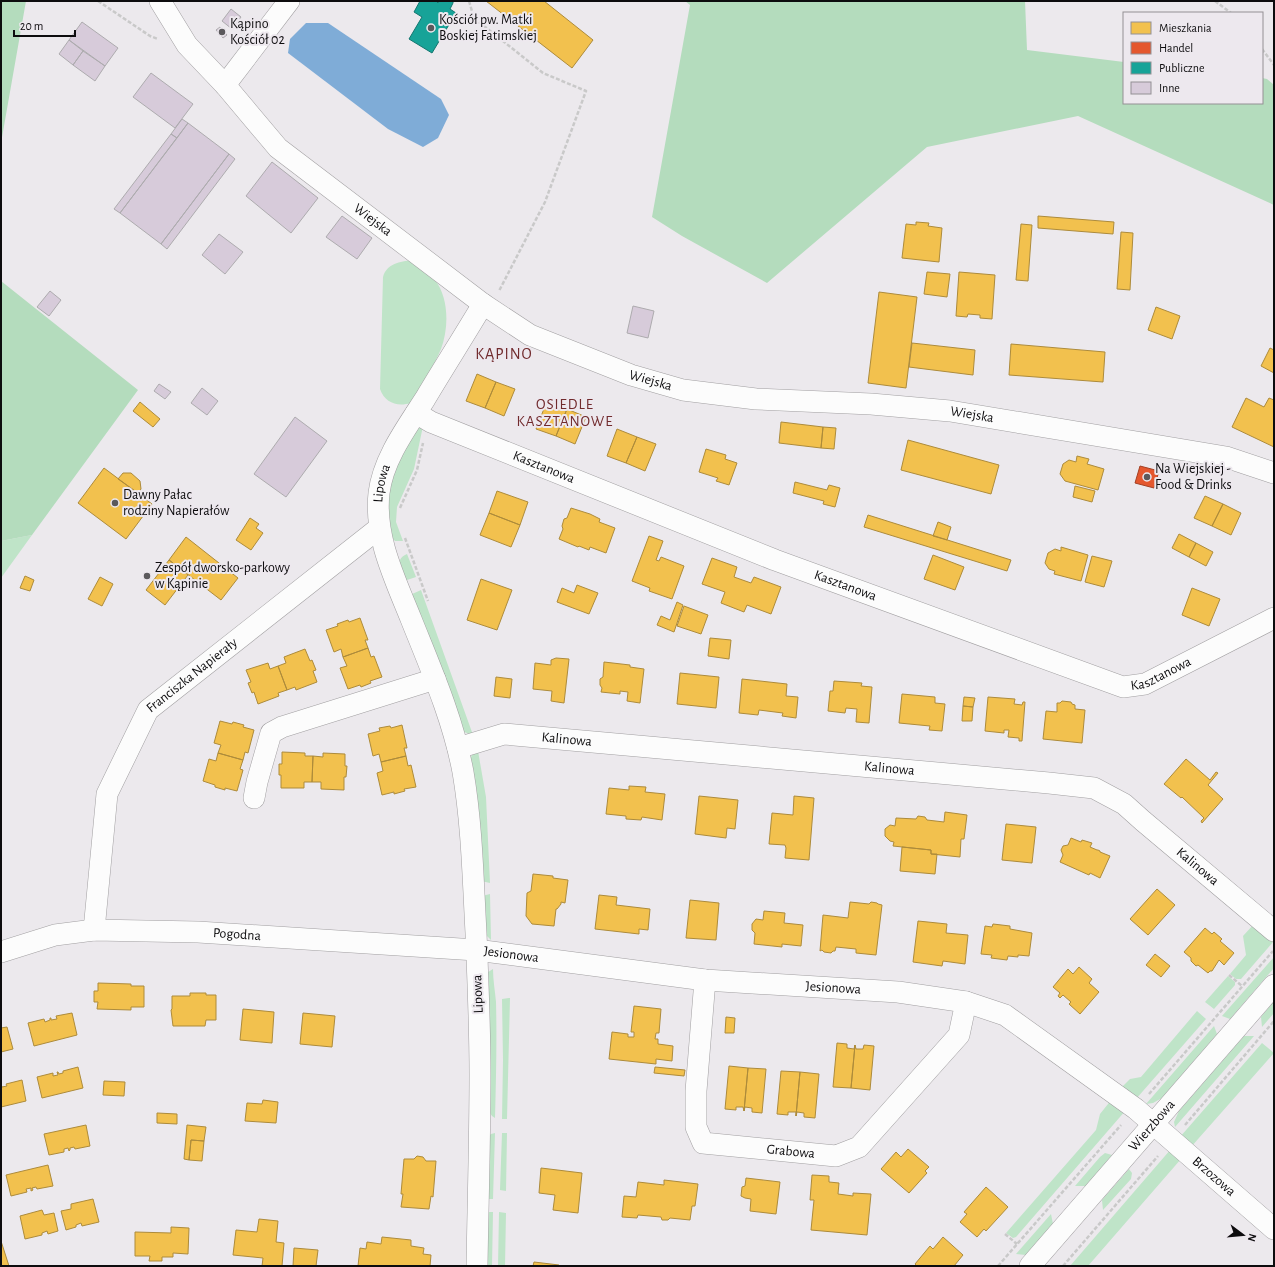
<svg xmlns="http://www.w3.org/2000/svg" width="1275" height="1267" font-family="'Alegreya Sans',sans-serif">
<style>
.green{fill:#bfe4c8}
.forest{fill:#b4dcbd}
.water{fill:#7facd7}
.homes{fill:#f2c14e;stroke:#ad8b3b}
.shops{fill:#e4572e;stroke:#a44024}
.public{fill:#17a398;stroke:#14766f}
.building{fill:#d7cbda;stroke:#adabae}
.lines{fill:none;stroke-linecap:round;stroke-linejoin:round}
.minor-casing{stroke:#a19fa1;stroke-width:22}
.path{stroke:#c9c9c9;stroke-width:2.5;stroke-dasharray:4 2;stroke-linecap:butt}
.minor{stroke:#fcfcfc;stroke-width:21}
.poi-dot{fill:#5b595c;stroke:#ede8ee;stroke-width:1.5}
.labels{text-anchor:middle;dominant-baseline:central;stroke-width:4;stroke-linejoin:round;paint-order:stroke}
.poi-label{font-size:14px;fill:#0d0c0e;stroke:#ede8ee;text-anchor:start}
.street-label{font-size:14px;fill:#0d0c0e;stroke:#ede8ee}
.neighbourhood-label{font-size:15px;letter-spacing:1px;fill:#712b2d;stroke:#ede8ee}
.quarter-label{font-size:16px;letter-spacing:1px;fill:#712b2d;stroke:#ede8ee}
</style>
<rect width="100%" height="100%" fill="#ece9ed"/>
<!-- green -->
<path class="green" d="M412,260C419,266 430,272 435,280C449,298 449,328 441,349C433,368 421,385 411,403C397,407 385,403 380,389L383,277C387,263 400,262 412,260Z
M423,426L414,469L397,507L396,522L403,541H395C382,530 390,481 395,466C398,456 413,437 419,427Z
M32,535L1,578V541Z
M407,554L416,577L404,581C401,571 394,559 407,554Z
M421,590L473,735L469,734L462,731L410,595Z
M478,751L486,797L490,883L481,881L470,759L473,753Z
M490,894L491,940L483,932L482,896Z
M1254,924L1273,942L1241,979H1236L1230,974L1246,955L1243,936Z
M1274,957V968L1230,1019L1222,1016Z
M493,969C493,980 495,991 496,1002C497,1041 496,1080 495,1118L492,1116L488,1110L485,974Z
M1228,976L1235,982V985L1214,1009L1205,1002Z
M509,998H510L507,1119H502L503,1060L502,999Z
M1274,1001V1013L1262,1027L1261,1017Z
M1197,1011L1206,1019L1136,1099L1122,1087L1130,1079L1141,1077Z
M1214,1026L1217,1034L1162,1098L1153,1103L1146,1104Z
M1244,1036H1254L1175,1127L1174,1122L1179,1111Z
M1262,1043L1274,1053L1191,1147L1180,1137Z
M1112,1099L1126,1110L1016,1237L1013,1238L1006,1233L1096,1130L1100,1114Z
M495,1133L493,1199H488L487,1138L491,1134Z
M502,1133H507L506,1191L500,1190Z
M1171,1149L1181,1159L1088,1266H1070Z
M1105,1153L1112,1155L1086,1186H1075L1100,1157Z
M1129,1169L1132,1173L1131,1179L1103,1210L1102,1200Z
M489,1212H493L492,1266H485L486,1215Z
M499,1212L506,1213L505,1266H498Z
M1051,1214L1053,1224L1026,1255L1016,1254Z"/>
<!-- forest -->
<path class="forest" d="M1,1H26L1,143Z
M685,1H1025L1027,50L1124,62V103H1262V78L1267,79L1274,85V205L1078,116L927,147L767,283L682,236L652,217L690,5Z
M1,281L138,390L32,535L1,541Z"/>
<!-- water -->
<path class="water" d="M306,23H328L441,99L449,115L438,138L423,147L388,129L288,53L290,39Z"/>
<!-- homes -->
<path class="homes" d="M486,1H544L593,40L572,68Z
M1038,216L1114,222L1113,234L1038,228Z
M916,222L929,223L928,226L942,228L939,262L902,258L906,224L916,225Z
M1021,224L1032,225L1028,281L1016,280Z
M1121,232L1133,233L1130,290L1117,289Z
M927,272L950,274L947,297L924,294Z
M959,272L995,275L992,319L980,318V315L968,314L967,317L956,316Z
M879,292L917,297L906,388L868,383Z
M1156,307L1180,316L1172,339L1148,330Z
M912,343L975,350L973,375L909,367Z
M1011,344L1105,352L1103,382L1009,375Z
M1270,348L1274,350V373L1261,366Z
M477,374L496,382L485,408L466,401Z
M496,382L515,389L504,416L485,408Z
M1246,398L1264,407L1269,398L1274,400V447L1232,427Z
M547,401L567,409L556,436L536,429Z
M140,402L160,419L153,427L133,411Z
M567,409L586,417L575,444L556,436Z
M781,422L823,427L821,448L779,443Z
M823,427L836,428L834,449L821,448Z
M617,429L637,437L626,463L607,456Z
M637,437L656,444L645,471L626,463Z
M908,440L999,465L991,494L901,470Z
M706,449L726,455L725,459L737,463L729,485L716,481L718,478L699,472Z
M1077,456L1089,459L1087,464L1104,469L1098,490L1065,481L1060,474L1063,464L1069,460L1076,462Z
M104,468L152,504L126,539L78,503Z
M123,473H131L140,481L141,489L138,493L118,479Z
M795,482L827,490L829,485L840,488L835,507L823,504L824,501L793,493Z
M1075,486L1095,491L1092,502L1073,497Z
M497,491L528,502L520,525L489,513Z
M1205,496L1223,504L1212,526L1194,518Z
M1223,504L1241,513L1231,535L1212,526Z
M571,508L590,514L600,519L599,522L615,528L606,553L590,547L589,550L579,546L578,547L559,539L563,529L562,526L564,519L567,518Z
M489,513L520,525L511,547L480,535Z
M868,515L1011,560L1007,571L864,527Z
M250,518L259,524L256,528L263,533L251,550L236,540Z
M938,522L951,527L947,540L933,536Z
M1179,534L1196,543L1189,557L1172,548Z
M649,536L663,541L656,560L659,561L661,557L684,566L672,599L649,591L650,588L632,581Z
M186,537L238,578L221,600L169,560Z
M1196,543L1213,552L1206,566L1189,557Z
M1061,547L1088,555L1081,581L1054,574L1055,571L1049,569L1045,563L1048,553L1055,549L1061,551Z
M933,555L964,567L955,590L924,579Z
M1092,556L1112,561L1104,587L1085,582Z
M712,558L737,567L734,577L751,583L754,577L781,587L771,614L747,605L744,612L721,603L725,592L702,584Z
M169,560L188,575L165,605L146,590Z
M25,576L34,580L30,591L20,588Z
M100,577L113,584L102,606L88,599Z
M481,579L512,590L497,630L467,620Z
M577,585L598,593L589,614L557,602L562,588L574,593Z
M1192,588L1220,599L1209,626L1182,615Z
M677,602L683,605L674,632L657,625L661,616L670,620Z
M684,606L708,615L701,634L677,626Z
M360,618L368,640H365L368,648L343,657L341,649L334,652L326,630L338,626L337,624L348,620L349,622Z
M710,638L731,640L729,659L708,656Z
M368,648L371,657L374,656L382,677L370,681L371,683L361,687L360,685L348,689L340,668L347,666L343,657Z
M305,649L310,661L312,660L316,670L313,671L317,682L296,690L295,687L287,690L278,666L286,663L284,657Z
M556,658L569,659L564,703L551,701L552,691L533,689L535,663L551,665V660Z
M604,662L630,665V667L644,669L640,703L627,701L628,692L620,691V694L601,692L602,688L600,685V679L603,677Z
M268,663L270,669L278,666L287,690L278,693L279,696L258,704L254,692L252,693L248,683L251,682L246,670Z
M680,673L719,677L716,708L677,704Z
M496,677L512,679L510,698L494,696Z
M742,679L787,684L786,696L798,697L796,718L782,716L783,713L759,710L758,715L739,713Z
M834,681L862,683L861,686L872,687L869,723L856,722L857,709L846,708L845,713L828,711L830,691H833Z
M902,694L935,697V703L945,704L942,731L929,730L930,726L899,723Z
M964,697L975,698L973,707L963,706Z
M988,697L1015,699L1014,704L1022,705L1023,702H1025L1022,741H1019V738L1008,737L1009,730H1004V733L985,731Z
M1062,701L1071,702L1072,704L1075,705V709L1085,710L1082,743L1043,739L1046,711L1057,712V703H1060Z
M963,706L973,707L972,721H962Z
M220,721L232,724L233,722L244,725L243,727L254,730L248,753L245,752L243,760L218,753L221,745L214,743Z
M402,725L407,748H404L406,756L381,762L379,754L373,756L368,734L380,731L379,728L390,726L391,728Z
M282,752L305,753V756H313L312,782H304V788H281V775H279V764H282Z
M218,753L243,760L240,769L243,770L237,791L225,788V790L215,787V785L203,781L209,759L216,761Z
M323,753L345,754V766H347L346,777H344V790L321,789V782H312L313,756L323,757Z
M406,756L408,766L411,765L416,787L404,789L405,791L394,794V792L382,795L377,773L383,771L381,762Z
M1186,759L1210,780L1216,772L1218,773L1208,785L1223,799L1202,823L1201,821L1204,818L1182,797L1181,798L1164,784Z
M629,786L646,787L645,792L665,794L662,820L642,817L641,820L626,819V816L606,814L609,788L629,790Z
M699,796L738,800L735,829L727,828L726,838L695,834Z
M794,796L814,798L809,860L785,858L786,848L785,845L769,844L772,813L793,815Z
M945,812L967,815L964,839H961L960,857L931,854V850L893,846L894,842L890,841L885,836V829L890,825L895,826L896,818L916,819L918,816L925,817L927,820L944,822Z
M1006,824L1036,827L1032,863L1002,860Z
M1071,838L1081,842L1082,840L1092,843L1090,847L1097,850H1098L1100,851V852L1110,856L1100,878L1090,873L1089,875L1060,862L1063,855L1061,850L1063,846L1068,845Z
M902,847L931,850V854H937L935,874L900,871Z
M533,874L553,876V878L568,880L565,903L561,902V904L557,909H556L554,926L532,924L526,916L527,893L531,891Z
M1157,889L1175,905L1148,935L1130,919Z
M599,895L617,897L616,905L650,909L648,930L639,929V934L595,929Z
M690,900L719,903L716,940L686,938Z
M850,902L869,904L871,902L877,903L878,904L882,905L876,955L856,953V949L836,947L835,951H833L831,953L824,952L822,950L820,951L823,915L848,918Z
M764,911L785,913L784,923L803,925L801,946L782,944V947L754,944L755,933L752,930V924L756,919L763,920Z
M918,921L947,924L946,933L968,935L965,964L943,961L942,966L913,962Z
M993,924L1010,926V929L1032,933L1029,956L1018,955V957L1008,956L1007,960L991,958L992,955L981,954L985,926L992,927Z
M1205,928L1212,934L1214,932L1222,939L1220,941L1234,953L1224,965L1219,960L1212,971H1210L1208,973L1198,965L1196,966L1191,961V958L1184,952Z
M1155,954L1170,966L1161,977L1146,965Z
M1079,967L1092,979L1089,983L1099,992L1080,1014L1069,1004L1071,1002L1063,995L1060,998L1058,996L1060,993L1053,987L1068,969L1073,974Z
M98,983L131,984V986H144V1007H131V1010L97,1009L98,1002H94V991H98Z
M190,993H206V995H216V1020H206L205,1026H173L171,1010L172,1009V996H190Z
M634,1006L661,1009L659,1033H656L655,1039H658V1044L673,1046L672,1061L656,1059V1064L609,1059L612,1032L628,1034V1037H634V1032H631Z
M243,1009L274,1012L272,1043L240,1040Z
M72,1013L77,1035L34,1046L28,1023L44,1019L45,1022L50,1020V1018H51V1020L57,1019L56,1016Z
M303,1013L335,1016L332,1047L300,1044Z
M726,1017L735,1018L734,1033H725Z
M7,1027L13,1049L1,1052V1028Z
M837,1043L847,1044V1048L854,1049L855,1045L851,1088L833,1087Z
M855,1045L856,1049H863L864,1045L874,1046L870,1090L851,1088Z
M729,1066L748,1068L744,1111L743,1107H736V1110L725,1109Z
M78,1067L83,1088L42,1098L37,1077L53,1073V1076L58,1075L57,1072H58L59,1074L63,1073V1071Z
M655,1067L685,1070L684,1076L654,1073Z
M748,1068L766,1069L762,1113L752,1112V1108L745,1107L744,1111Z
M781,1071L800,1072L796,1116V1112H788V1115L777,1114Z
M800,1072L819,1074L815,1118L804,1117V1113L797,1112L796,1116Z
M22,1080L26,1101L1,1107V1085L2,1087L7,1086L6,1084Z
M104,1081L125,1082L124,1096L103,1095Z
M263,1100L278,1102L276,1123L245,1121L247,1103L262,1104Z
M157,1113L177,1114V1124L157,1123Z
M86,1125L90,1146L75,1149L74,1147L70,1148V1150L69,1151L68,1148L64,1149V1152L49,1155L44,1134Z
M187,1125L206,1127L204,1141L191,1140L189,1160L184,1159Z
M191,1140L204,1141L202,1161L189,1160Z
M908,1149L929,1167L925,1171L927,1173L909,1193L881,1169L896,1152L901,1157Z
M417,1156L423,1157L426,1161H436L433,1197L431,1196L429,1209L401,1207L403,1194H401L404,1159H414Z
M48,1165L53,1186L37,1189L36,1187L32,1188L33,1190L31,1191V1188L26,1189L27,1192L11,1196L6,1175Z
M541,1168L582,1173L578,1213L553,1210L555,1195L539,1193Z
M812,1175L829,1176V1182L839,1183L838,1194L853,1196V1193L871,1194L867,1235L811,1230L814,1200H810Z
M746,1178L780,1182L776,1214L750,1211L751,1199L745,1198L741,1196L742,1187L745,1186Z
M664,1180L698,1184L695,1206H692L690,1220L670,1218L668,1220H662L661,1217L638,1215L637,1218L622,1217L624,1196L636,1197L638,1182L664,1185Z
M986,1187L1008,1207L986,1231L984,1229L977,1237L960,1222L967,1214L964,1212Z
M93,1199L99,1222L82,1226L81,1223L76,1225V1227L66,1230L61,1211L71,1209V1204Z
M42,1210L44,1215L54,1213L58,1231L48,1234L47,1231L42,1233V1235L25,1239L20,1216Z
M259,1219L278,1221L276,1242L284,1243L282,1266H262L263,1258L233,1255L236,1230L257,1232Z
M171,1227L189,1228L188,1254L173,1253V1257H162V1261H149L150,1256H135V1232L171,1233Z
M382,1237L411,1240V1246L424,1248L423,1254L431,1255L430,1266H358L360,1248L366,1249L367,1242L381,1244Z
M943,1237L963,1255L954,1266H917L915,1264L930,1246L933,1249Z
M1,1241L9,1266H1Z
M294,1248L318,1250L316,1266H293Z
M534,1262L559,1265V1266H533Z"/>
<!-- shops -->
<path class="shops" d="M1140,466L1159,471L1154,488L1135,483Z"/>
<!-- public -->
<path class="public" d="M420,1H436L438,3L439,1H453V3L450,9L456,13L432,53L409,39L422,17L414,12Z"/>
<!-- building -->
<path class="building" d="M231,9L241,17L232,29L222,21Z
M82,22L118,48L105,66L69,40Z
M220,27L227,35L223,38L216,30Z
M69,40L83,51L73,65L59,54Z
M83,51L105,66L95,81L73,65Z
M151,73L193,104L175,128L133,97Z
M182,119L188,123L177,138L171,134Z
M188,123L229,154L161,244L120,213Z
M171,134L177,138L120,213L114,209Z
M229,154L235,159L167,249L161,244Z
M272,162L318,198L291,233L246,196Z
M342,216L372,238L357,259L326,237Z
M219,234L243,252L225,274L202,255Z
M50,291L61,300L49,316L37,307Z
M633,306L654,311L648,338L627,333Z
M159,384L171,392L165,399L154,391Z
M202,388L218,401L207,415L191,403Z
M295,417L327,441L286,497L254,474Z"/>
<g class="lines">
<!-- minor casing -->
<g class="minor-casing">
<g id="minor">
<path id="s1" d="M160,1L187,45L225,85L278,148L483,304L530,335L631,375L683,390L756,399L871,404L950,411L1226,457L1274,473"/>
<path d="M225,85L289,1"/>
<path id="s2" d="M416,413L431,422L775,560L1123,687L1145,684L1274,618"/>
<path id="s3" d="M458,748L504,734L1049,783L1094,788L1124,804L1143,821L1274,931"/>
<path d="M254,798L257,782L271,733L282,727L435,679"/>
<path id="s4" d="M94,930L107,794L148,710L379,528"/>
<path id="s5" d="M1,952L55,935L94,930L198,932L476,950L705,980L898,992L966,1002L1005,1015L1136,1109L1274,1229"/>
<path id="s6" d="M705,980L696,1091V1127L703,1143L836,1156L859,1147L959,1035L966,1002"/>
<path id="s7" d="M477,1266C478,1202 480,1138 480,1074C480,1027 478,980 476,933C473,879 472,825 463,772C453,719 431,669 411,619C395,579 374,537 379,493C383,459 407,427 425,399C444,367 464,336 483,304"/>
<path id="s8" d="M1030,1266L1274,985"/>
</g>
</g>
<!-- path -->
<path class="path" d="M98,1L150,36L158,39
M469,1L474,18L543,73L586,91L545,202L499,291
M1215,1L1231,13
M1262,49L1274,65
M400,508L417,470L423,443
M405,538L428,601
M1229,975L1242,986
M1149,1094L1273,951
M1185,1125L1274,1021
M1005,1234L1017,1244
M998,1266L1121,1125
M1063,1266L1158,1156"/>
<!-- minor -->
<use href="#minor" class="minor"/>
</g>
<!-- markers -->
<g class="poi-dot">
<circle cx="431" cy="28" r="4"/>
<circle cx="222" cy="32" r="4"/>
<circle cx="1147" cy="477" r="4"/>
<circle cx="115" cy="503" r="4"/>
<circle cx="147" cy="576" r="4"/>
</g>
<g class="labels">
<!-- poi labels -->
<g class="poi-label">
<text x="439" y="20">Kościół pw. Matki<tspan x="439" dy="16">Boskiej Fatimskiej</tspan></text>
<text x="230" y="24">Kąpino<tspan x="230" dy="16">Kościół 02</tspan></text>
<text x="1155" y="469">Na Wiejskiej -<tspan x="1155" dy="16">Food &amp; Drinks</tspan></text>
<text x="123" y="495">Dawny Pałac<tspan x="123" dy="16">rodziny Napierałów</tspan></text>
<text x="155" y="568">Zespół dworsko-parkowy<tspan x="155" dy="16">w Kąpinie</tspan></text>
</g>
<!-- street labels -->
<g class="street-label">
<text stroke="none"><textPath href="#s1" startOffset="308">Wiejska</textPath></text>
<text stroke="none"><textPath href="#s1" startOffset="632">Wiejska</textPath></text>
<text stroke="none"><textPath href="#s1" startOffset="956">Wiejska</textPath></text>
<text stroke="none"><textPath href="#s2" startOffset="139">Kasztanowa</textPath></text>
<text stroke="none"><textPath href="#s7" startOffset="798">Lipowa</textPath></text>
<text stroke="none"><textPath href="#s2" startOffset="463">Kasztanowa</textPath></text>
<text stroke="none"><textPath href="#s2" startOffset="799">Kasztanowa</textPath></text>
<text stroke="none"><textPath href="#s4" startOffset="286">Franciszka Napierały</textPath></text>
<text stroke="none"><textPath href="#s3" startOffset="111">Kalinowa</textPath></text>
<text stroke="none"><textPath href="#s3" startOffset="435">Kalinowa</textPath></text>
<text stroke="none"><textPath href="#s3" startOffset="771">Kalinowa</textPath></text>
<text stroke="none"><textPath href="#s5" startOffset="239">Pogodna</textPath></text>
<text stroke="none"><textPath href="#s5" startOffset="514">Jesionowa</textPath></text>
<text stroke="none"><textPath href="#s5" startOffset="838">Jesionowa</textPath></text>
<text transform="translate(478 994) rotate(-92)">Lipowa</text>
<text stroke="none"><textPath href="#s8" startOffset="186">Wierzbowa</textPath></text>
<text stroke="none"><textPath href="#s6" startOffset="253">Grabowa</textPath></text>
<text stroke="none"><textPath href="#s5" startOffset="1277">Brzozowa</textPath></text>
</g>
<!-- neighbourhood labels -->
<g class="neighbourhood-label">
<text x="565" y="404">OSIEDLE<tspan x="565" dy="17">KASZTANOWE</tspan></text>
</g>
<!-- quarter labels -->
<g class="quarter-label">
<text x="504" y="354">KĄPINO</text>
</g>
</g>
<!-- border -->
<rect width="1275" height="1267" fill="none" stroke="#0d0c0e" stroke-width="4"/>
<!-- legend -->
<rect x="1123" y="12" width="140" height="92" fill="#ede8ee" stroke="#939094"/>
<rect x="1131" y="22" width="20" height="12" fill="#f2c14e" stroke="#939094"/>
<text x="1159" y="32" font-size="12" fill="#0d0c0e">Mieszkania</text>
<rect x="1131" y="42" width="20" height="12" fill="#e4572e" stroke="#939094"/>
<text x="1159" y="52" font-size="12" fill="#0d0c0e">Handel</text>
<rect x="1131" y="62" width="20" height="12" fill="#17a398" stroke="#939094"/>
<text x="1159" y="72" font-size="12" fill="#0d0c0e">Publiczne</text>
<rect x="1131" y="82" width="20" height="12" fill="#d7cbda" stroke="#939094"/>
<text x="1159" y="92" font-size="12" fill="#0d0c0e">Inne</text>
<!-- north arrow -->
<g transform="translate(1243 1235) rotate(106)" stroke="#ede8ee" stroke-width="3" paint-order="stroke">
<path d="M0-3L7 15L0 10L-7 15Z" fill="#0d0c0e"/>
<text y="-6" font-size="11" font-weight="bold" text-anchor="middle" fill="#0d0c0e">N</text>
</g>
<!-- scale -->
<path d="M14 30v6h61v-6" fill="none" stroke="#0d0c0e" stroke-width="2"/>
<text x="20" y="30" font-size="12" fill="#0d0c0e" stroke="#ede8ee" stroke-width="3" paint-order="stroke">20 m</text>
</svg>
